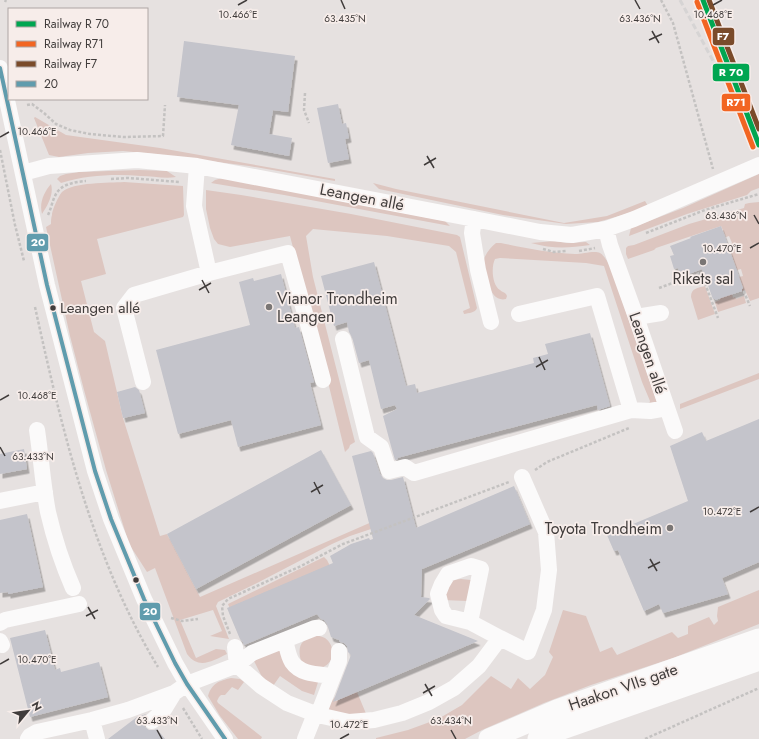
<svg xmlns="http://www.w3.org/2000/svg" width="759" height="739" font-family="Jost,sans-serif">
<style>
.grass{fill:#ddc6c0}
.building{fill:#c4c4cb;filter:url(#shadow)}
.lines{fill:none;stroke-linecap:round;stroke-linejoin:round}
.path{stroke:#c4c2c1;stroke-width:2.5;stroke-dasharray:3 2;stroke-linecap:butt}
.minor{stroke:#fbfafa;stroke-width:16}
.major{stroke:#fbfafa;stroke-width:21}
.rail{stroke:#d6d4d4;stroke-width:3;stroke-dasharray:6 3;stroke-linecap:butt}
.bus-1-casing{stroke:#f7edea;stroke-width:7}
.bus-1{stroke:#609cad;stroke-width:4}
.rail-1-casing{stroke:#f7edea;stroke-width:8}
.rail-2-casing{stroke:#f7edea;stroke-width:8}
.rail-3-casing{stroke:#f7edea;stroke-width:8}
.rail-1{stroke:#00a651;stroke-width:5}
.rail-2{stroke:#f26522;stroke-width:5}
.rail-3{stroke:#7a4b2a;stroke-width:5}
.ticks{fill:none;stroke:#403c3b;stroke-width:1.5}
.poi-dot{fill:#7a7675;stroke:#f7edea;stroke-width:1.5}
.bus-dot{fill:#403c3b;stroke:#f7edea;stroke-width:1.5}
.labels{text-anchor:middle;dominant-baseline:central;stroke-width:3.5;stroke-linejoin:round;paint-order:stroke}
.bus-label{font-size:15px;fill:#403c3b;stroke:#f7edea;text-anchor:start}
.street-label{font-size:16px;fill:#403c3b;stroke:#f7edea}
.poi-label{font-size:16px;fill:#403c3b;stroke:#f7edea}
.ticks-label{font-size:10px;text-anchor:middle;fill:#403c3b;stroke:#f7edea;stroke-width:3.5;stroke-linejoin:round;paint-order:stroke}
.line-badge{stroke:#f7edea;stroke-width:1.5}
.badge-label{font-size:11px;text-anchor:middle;font-weight:bold;fill:#fff}
</style>
<defs>
<filter id="shadow"><feDropShadow dx="2.5" dy="4.5" stdDeviation="0" flood-color="#0004"/></filter>
</defs>
<rect width="100%" height="100%" fill="#e6e1e0"/>
<!-- grass -->
<path class="grass" d="M35,117L66,135L160,148L335,179V181L249,166L154,154L123,151L88,153L59,157L49,155L34,118Z
M139,170L167,171L176,177C165,179 152,176 141,176C115,174 87,175 61,183L57,179L60,176L66,174L79,172Z
M759,174V188L751,191L747,195L687,214L629,236L631,228L683,208Z
M222,178L445,221L450,226L284,195L211,183L215,180Z
M124,182L183,186L184,215L183,217L97,239L106,274L81,281L94,332L105,341L123,418L160,536L167,534L200,597L374,521L377,527L350,536L332,544L259,582L218,602L216,606L229,639L210,636L222,631L213,610L180,620L196,658L216,649L225,650L227,654C212,661 199,670 187,654L155,568L147,572L129,544L106,470L84,390L70,336L46,227L51,224C51,221 51,218 52,215C52,210 59,195 62,192C73,182 109,183 124,182Z
M373,183L396,189L564,223L607,216L645,201L648,206L626,214L598,222L566,224L503,215L379,189Z
M51,184C54,194 48,205 42,214C39,203 44,192 51,184Z
M206,190L241,195L351,214L457,235L460,237L477,308C475,313 469,313 464,314L463,311L470,308L456,252L449,246L387,236L313,229L306,236L313,277L355,442L350,445L349,448L345,452L327,378L290,236L230,247L218,244L214,239L210,228L206,209Z
M759,202V298L750,301L745,290L742,291V289L743,288L739,277L743,276L741,269L737,270L728,245L732,243L729,236L726,237L721,226L656,248L654,250L628,259L626,254V248L628,246L634,245L689,224L744,208L745,204L749,203Z
M555,241L567,243L586,242L590,245C568,248 553,249 531,243Z
M496,243H501C526,248 550,253 575,254C582,254 595,250 600,253C605,256 608,263 611,268L658,405L649,404L650,401L642,382L604,266L586,263L500,258L495,259C491,267 492,285 500,290C502,292 504,292 506,294L507,296L506,299C489,303 486,274 483,263C485,254 489,249 496,243Z
M705,286L715,314L698,320L691,297C691,288 698,288 705,286Z
M732,293L733,298L735,297L736,299L744,296L746,303L718,312L715,302L720,300V298Z
M759,373V379L680,409V404Z
M324,557L327,560L330,566L230,609L228,604Z
M461,579L471,580L467,601L443,600L445,587L453,580Z
M759,590V624L673,658L591,685L544,703L482,730L465,739H376V738L408,730L438,719L462,705L491,676L511,689L518,678L530,689L545,675L553,657L549,652L563,610L586,616L600,652L612,647L617,655L672,632L678,638L688,634V626L709,617L714,625L718,621L717,616L718,607Z
M316,635C319,636 323,637 325,638C335,645 335,660 325,666C322,668 319,669 315,669L301,661C297,646 301,639 316,635Z
M277,648L319,679L314,695L302,691L280,676L273,686L262,677L254,661Z
M231,678L240,679L244,682L238,690L232,687L225,695H221L219,697L217,701L218,703L262,737L261,739H238L220,716L208,696C212,683 219,681 231,678Z
M357,692L367,716H349L330,712L328,706L335,697L336,701Z"/>
<!-- building -->
<path class="building" d="M184,41L295,56L288,112L273,110L269,134L292,138L289,156L231,145L239,105L177,97Z
M338,104L342,124L346,123L349,138L345,139L349,159L328,163L317,108Z
M721,226L743,288L742,289V291L715,300V299H713L702,269L681,277L678,268L674,269L670,256L674,255L670,246L691,238L690,237Z
M374,262L406,386L415,384L417,393L534,363L533,358L548,354L545,344L590,333L610,406L598,410L597,405L397,458L398,459L395,460L391,446L383,416L397,409L395,405L381,409L369,360L359,363L352,337L349,332L347,322L334,326L321,276Z
M281,274L295,328L299,327L314,382L310,383L321,425L238,447L231,420L178,434L156,350L250,325L239,282L253,278L254,281Z
M135,387L139,390L145,413L123,418L117,392Z
M759,419V562L722,578L728,594L663,613L659,604L644,611L618,550L614,551L607,535L688,501L670,446L702,432L706,441Z
M24,449L27,469L0,474V454Z
M321,450L351,505L196,589L167,534Z
M371,451L373,453L380,474L383,478L387,480H391L403,477L416,528L514,486L530,524L422,569L421,597L429,598L430,599L414,615L478,641L333,702L351,655L348,652L347,646L344,643L340,642L339,640L331,637L327,624L324,620L321,619L317,614L244,645L243,642L240,639L227,608L333,563L330,556L351,544L369,538L370,540L373,539L352,456Z
M27,514L43,587L8,594V592L0,593V520Z
M45,630L55,670L60,668L61,672L99,662L108,697L30,717L10,638Z
M146,714L143,718V723L145,727L149,730H154L157,729L165,739H108L137,717Z"/>
<g class="lines">
<!-- path -->
<path class="path" d="M661,0L673,23L713,169
M5,2L6,0
M305,93L304,110L309,123
M27,105L32,104L44,113L56,124L70,130L90,134L123,137L163,136L165,105
M0,150L15,225L24,261
M111,179L128,178L180,182
M48,215C51,209 52,202 55,196C60,184 75,182 86,181
M646,233L705,210L759,194
M543,249L554,252L566,251
M579,251L595,248
M659,288L700,273L706,286L718,318
M743,292H744L750,306
M35,307C62,430 92,558 158,667
M535,470L547,462L629,428
M171,618L182,621L198,619
M230,634L223,616L222,606L228,599L301,566L343,544L509,482
M183,708L202,739
M645,739L759,688"/>
<!-- minor -->
<path class="minor" d="M0,68L47,285L95,471L111,519L144,599L175,663L187,684L225,739
M197,166L194,206L209,273L288,253L308,324L323,380
M23,173L49,166L137,160L197,166L474,219L540,232L572,235L606,229L634,219L759,165
M474,219L472,233L478,270L491,322
M606,229L610,245L636,317L675,431
M636,317L661,313
M343,339L367,437L381,447L389,471L405,467L414,473L631,410L597,296L519,314
M143,382L124,308L134,295L209,273
M631,410L650,411L667,408
M37,430C41,457 43,486 48,512C54,538 62,563 73,588
M0,501L45,492
M470,622L446,616L442,610L438,594L442,584L448,574L471,566L481,569L470,622L500,638
M0,623L5,620L79,604
M285,640C287,647 288,656 292,662C301,675 318,674 333,676
M0,641L2,645
M235,647L237,665
M237,665L252,653L315,628H319
M318,715L339,661V651
M92,720L97,739
M152,721L163,711L174,693
M28,739L30,736L37,732L92,720L128,710L174,693L187,684L237,665L261,686L287,703L318,715L349,722L374,720L402,713L429,702L454,688L479,666L500,638L528,652L544,610L549,570L546,532L522,477
M305,739L315,714"/>
<!-- major -->
<path class="major" d="M489,739L557,710L759,639
M538,739L562,729L759,660"/>
<!-- rail -->
<path class="rail" d="M680,0L724,81"/>
<!-- bus-1 casing -->
<g class="bus-1-casing">
<path id="bus-1" d="M0,68L47,285L95,471L111,519L144,599L175,663L187,684L225,739"/>
</g>
<!-- bus-1 -->
<use href="#bus-1" class="bus-1"/>
<!-- rail-1 casing -->
<g class="rail-1-casing">
<path id="rail-1" d="M703,0L759,145"/>
</g>
<!-- rail-2 casing -->
<g class="rail-2-casing">
<path id="rail-2" d="M697,2L753,147"/>
</g>
<!-- rail-3 casing -->
<g class="rail-3-casing">
<path id="rail-3" d="M709,0L759,129"/>
</g>
<!-- rail-1 -->
<use href="#rail-1" class="rail-1"/>
<!-- rail-2 -->
<use href="#rail-2" class="rail-2"/>
<!-- rail-3 -->
<use href="#rail-3" class="rail-3"/>
</g>
<!-- ticks -->
<path class="ticks" d="M341,0L345,9M635,0L640,9M238,5L247,0M713,5L722,0M652,31L659,43M649,40L662,34M0,137L9,132M427,156L434,168M424,165L436,158M754,215L759,224M750,248L759,243M202,280L209,293M199,290L211,283M539,357L545,370M536,367L548,360M0,400L9,395M0,447L5,456M314,482L320,494M311,492L323,485M750,512L759,507M650,559L657,571M648,568L660,562M88,607L95,619M86,616L98,610M0,664L9,659M425,684L432,696M423,693L435,686M157,730L162,739M451,730L456,739M340,739L349,734"/>
<!-- markers -->
<g class="poi-dot">
<circle cx="703" cy="262" r="4"/>
<circle cx="269" cy="307" r="4"/>
<circle cx="670" cy="528" r="4"/>
</g>
<g class="bus-dot">
<circle cx="53" cy="308" r="3.5"/>
<circle cx="136" cy="580" r="3.5"/>
</g>
<g class="labels">
<!-- bus labels -->
<g class="bus-label">
<text x="60" y="308">Leangen allé</text>
</g>
<!-- street labels -->
<g class="street-label">
<text transform="translate(362 197) rotate(11)">Leangen allé</text>
<text transform="translate(648 353) rotate(71)">Leangen allé</text>
<text transform="translate(623 687) rotate(-19)">Haakon VIIs gate</text>
</g>
<!-- poi labels -->
<g class="poi-label">
<text x="703" y="278">Rikets sal</text>
<text x="277" y="298" text-anchor="start">Vianor Trondheim<tspan x="277" dy="18">Leangen</tspan></text>
<text x="662" y="528" text-anchor="end">Toyota Trondheim</text>
</g>
</g>
<g class="ticks-label">
<text x="238" y="18">10.466°E</text>
<text x="713" y="18">10.468°E</text>
<text x="345" y="22">63.435°N</text>
<text x="640" y="22">63.436°N</text>
<text x="37" y="135">10.466°E</text>
<text x="726" y="219">63.436°N</text>
<text x="722" y="252">10.470°E</text>
<text x="37" y="399">10.468°E</text>
<text x="33" y="460">63.433°N</text>
<text x="722" y="515">10.472°E</text>
<text x="37" y="663">10.470°E</text>
<text x="157" y="724">63.433°N</text>
<text x="451" y="724">63.434°N</text>
<text x="349" y="728">10.472°E</text>
</g>
<g class="line-badge">
<rect x="712" y="27" width="23" height="19" rx="4" fill="#7a4b2a"/>
<rect x="712" y="63" width="38" height="19" rx="4" fill="#00a651"/>
<rect x="721" y="93" width="30" height="19" rx="4" fill="#f26522"/>
<rect x="26" y="233" width="23" height="19" rx="4" fill="#609cad"/>
<rect x="139" y="602" width="22" height="19" rx="4" fill="#609cad"/>
</g>
<g class="badge-label">
<text x="723" y="40">F7</text>
<text x="731" y="76">R 70</text>
<text x="736" y="106">R71</text>
<text x="38" y="246">20</text>
<text x="150" y="615">20</text>
</g>
<!-- legend -->
<rect x="8" y="8" width="140" height="92" fill="#f7edea" stroke="#aea6a4"/>
<rect x="16" y="21" width="20" height="6" fill="#00a651" stroke="#aea6a4"/>
<text x="44" y="28" font-size="12" fill="#403c3b">Railway R 70</text>
<rect x="16" y="41" width="20" height="6" fill="#f26522" stroke="#aea6a4"/>
<text x="44" y="48" font-size="12" fill="#403c3b">Railway R71</text>
<rect x="16" y="61" width="20" height="6" fill="#7a4b2a" stroke="#aea6a4"/>
<text x="44" y="68" font-size="12" fill="#403c3b">Railway F7</text>
<rect x="16" y="81" width="20" height="6" fill="#609cad" stroke="#aea6a4"/>
<text x="44" y="88" font-size="12" fill="#403c3b">20</text>
<!-- north arrow -->
<g transform="translate(28 711) rotate(61)" stroke="#f7edea" stroke-width="3" paint-order="stroke">
<path d="M0-3L7 15L0 10L-7 15Z" fill="#403c3b"/>
<text y="-6" font-size="11" font-weight="bold" text-anchor="middle" fill="#403c3b">N</text>
</g>
</svg>
